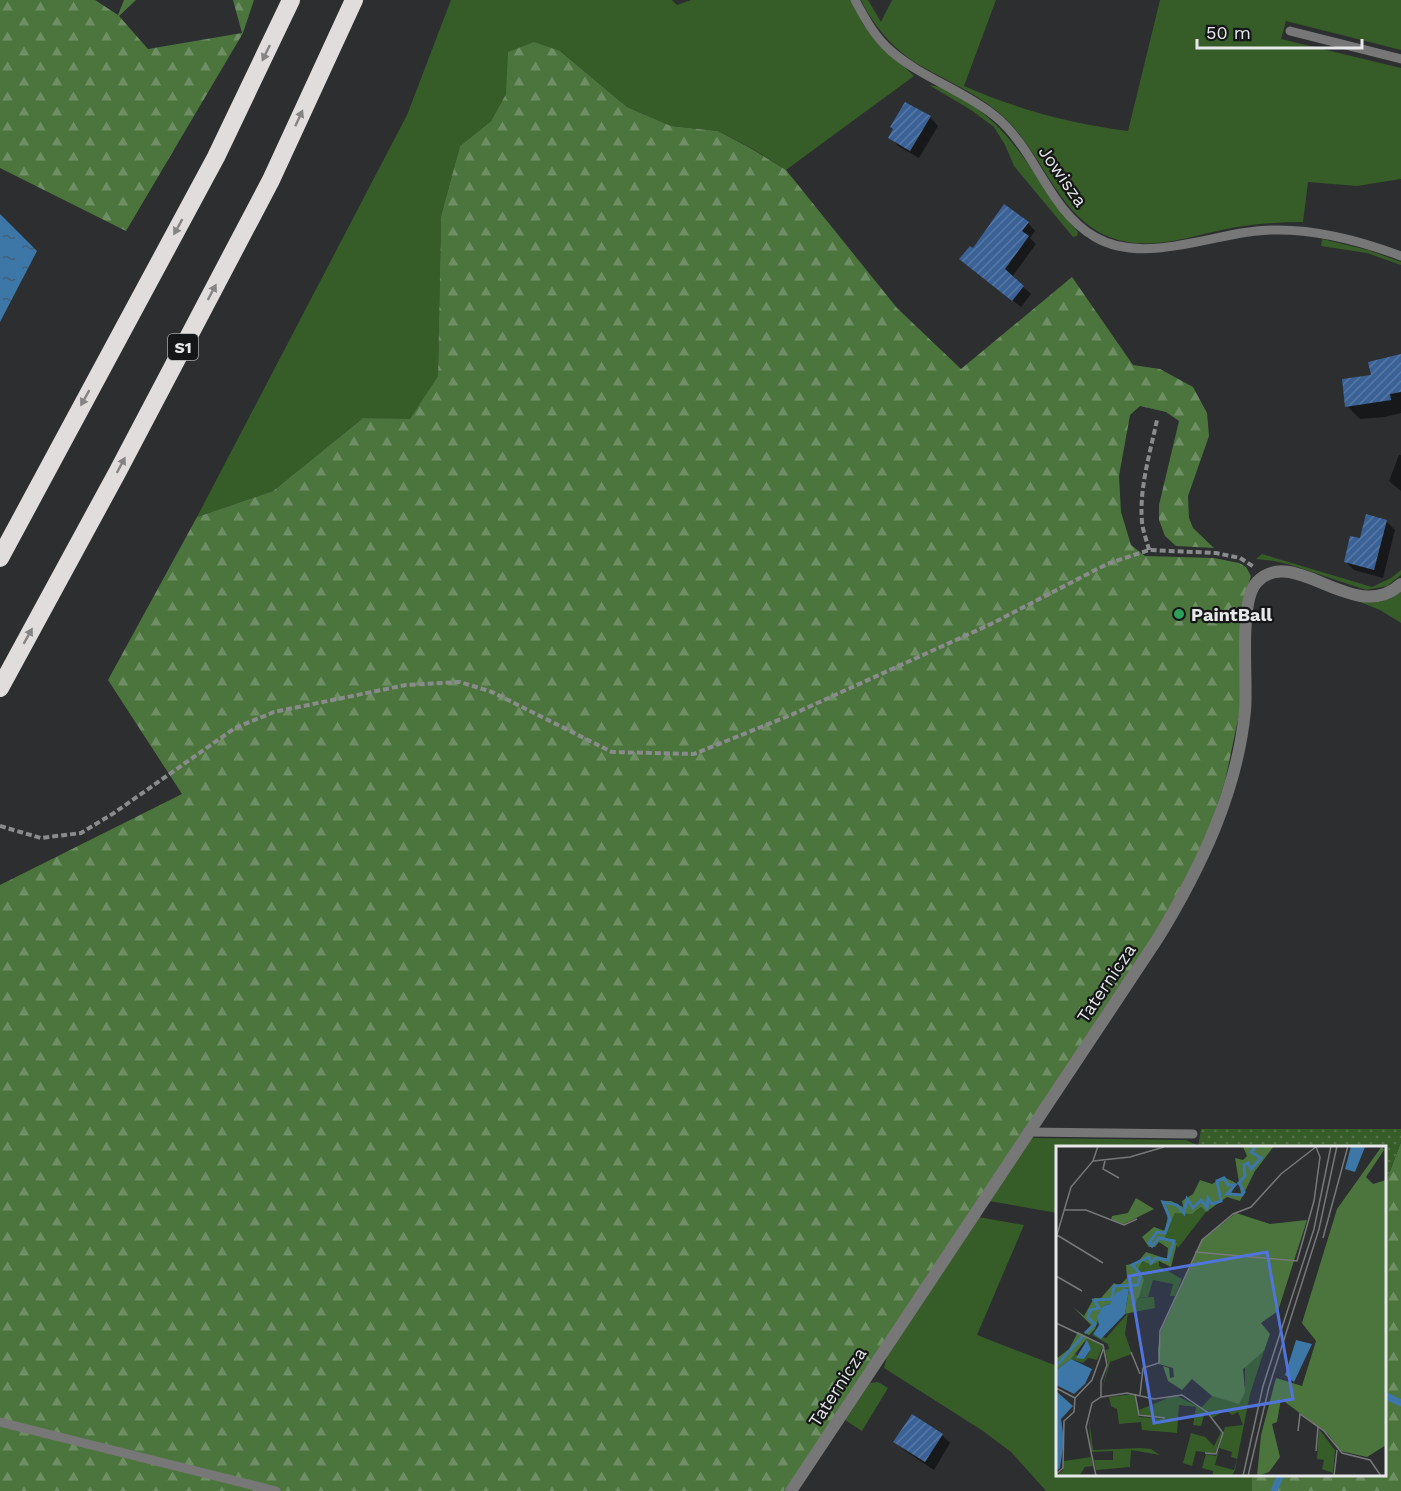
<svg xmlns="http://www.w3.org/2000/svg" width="1401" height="1491" font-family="'Work Sans',sans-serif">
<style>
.green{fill:#365c28}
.forest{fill:url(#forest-firs)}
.park{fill:url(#park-dots)}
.water{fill:url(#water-ripples)}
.shadow{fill:#0007}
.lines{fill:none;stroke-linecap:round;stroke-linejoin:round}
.stream{stroke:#3d77a7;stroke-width:7}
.building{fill:url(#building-hatch)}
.path{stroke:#8a8b8d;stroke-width:4;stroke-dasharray:6 3;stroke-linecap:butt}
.service{stroke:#787777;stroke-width:9}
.minor{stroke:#787777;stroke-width:12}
.motorway{stroke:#e1dddc;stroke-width:18}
.oneway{fill:#858383}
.leisure-dot{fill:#2e9e5b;stroke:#151617;stroke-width:2}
.labels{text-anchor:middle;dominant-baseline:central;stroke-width:4.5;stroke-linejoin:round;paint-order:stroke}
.shield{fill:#151617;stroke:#a8a9ab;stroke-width:1.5}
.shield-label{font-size:16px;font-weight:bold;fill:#e7e8ea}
.street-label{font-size:18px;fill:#e7e8ea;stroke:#151617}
.poi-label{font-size:18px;font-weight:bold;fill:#e7e8ea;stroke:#151617;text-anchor:start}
.inset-river{fill:none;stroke:#3d77a7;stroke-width:3}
.inset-road{fill:none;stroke:#77787a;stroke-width:1.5}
.view{fill:#5074dc;fill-opacity:0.15;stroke:#5074dc;stroke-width:3}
.inset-edge{fill:none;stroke:#e7e8ea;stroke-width:3}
</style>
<defs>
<pattern id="forest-firs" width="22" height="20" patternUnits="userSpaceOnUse" patternTransform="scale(1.5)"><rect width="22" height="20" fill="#4b753d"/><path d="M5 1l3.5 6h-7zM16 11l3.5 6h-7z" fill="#6e8f63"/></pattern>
<pattern id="park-dots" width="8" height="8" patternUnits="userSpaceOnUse" patternTransform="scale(1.5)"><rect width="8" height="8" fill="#365c28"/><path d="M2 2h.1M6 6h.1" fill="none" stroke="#537347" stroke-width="1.8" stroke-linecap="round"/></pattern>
<pattern id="water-ripples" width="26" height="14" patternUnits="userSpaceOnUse" patternTransform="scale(1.5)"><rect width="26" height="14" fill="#3d77a7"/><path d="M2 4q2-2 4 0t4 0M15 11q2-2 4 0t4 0" fill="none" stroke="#41617b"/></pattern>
<pattern id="building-hatch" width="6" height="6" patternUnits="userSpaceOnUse" patternTransform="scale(1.5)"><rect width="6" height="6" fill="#3b6296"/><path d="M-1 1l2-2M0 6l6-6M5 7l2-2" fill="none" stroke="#5778a5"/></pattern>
</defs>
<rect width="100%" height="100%" fill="#2c2e30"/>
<!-- green -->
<path class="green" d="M451,0H672L677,5L691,0H851L863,24L874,39L914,76L786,170L753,149L718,131L671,126L627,107L560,51L506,94L491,121L460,146L441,216L438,376L410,420L363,418L273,491L197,517L407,115Z
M861,0H868L881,22L892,0H996L964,86C1019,110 1069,123 1128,131L1160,0H1401V50L1286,21L1281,39L1401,68V179L1357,186L1308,182L1303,222C1277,222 1251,224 1226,229C1192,236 1158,249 1123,241C1062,228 1046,158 1006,119C982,96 951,83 921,66C895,51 874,27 861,0Z
M929,85C941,86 953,93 963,99C1019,133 1036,185 1078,232L1077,236L1073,237L1014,166L1005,145L994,127L971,110Z
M1322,239L1368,250L1401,262V265L1367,253L1321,246Z
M1262,554L1372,587L1391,578L1401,570V575L1387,586L1366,590L1291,565L1274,561L1256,559Z
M1401,592V623L1380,610L1355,600C1375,603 1384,604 1401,592Z
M1032,1138L1186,1140L1199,1146L1198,1148H1058L1057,1213L989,1201Z
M978,1217L1024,1225L977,1335L1057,1366L1058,1474L1252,1475V1491H1046L1011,1452L983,1431L884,1368L887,1357Z
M878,1382L888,1388L862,1431L845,1420L870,1383Z"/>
<!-- forest -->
<path class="forest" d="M0,0H95L118,15L124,0H136L119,16L148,49L242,33L233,0H254L243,33L126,231L0,168Z
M534,42L560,51L627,107L671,126L718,131L752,149L786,170L897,308L961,369L1072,277L1133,365L1160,369L1193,387L1207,413L1209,436L1188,496L1189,518L1193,528L1214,548L1176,546L1165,536L1159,520V505L1179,421L1166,412L1140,406L1130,415L1119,476L1121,512L1131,545L1145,556L1214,558L1239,563L1246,567L1251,576L1246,592L1240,710L1225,781L1206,840L1155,935L832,1424L784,1491H0V885L182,794L108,680L197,517L273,491L363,418L410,419L438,376L441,216L460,146L491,121L506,94L508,52Z
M1401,1142V1491H1252V1475L1384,1474L1385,1184Z"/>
<!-- park -->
<path class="park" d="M1201,1129H1401V1142L1385,1184L1384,1148L1198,1147Z"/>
<!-- water -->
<path class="water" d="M0,214L37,251L0,322Z"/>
<!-- shadow -->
<path class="shadow" d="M930,117L938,126L919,158L898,146L890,137Z
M1028,223L1035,231L1030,238L1036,244L1012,277L1031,294L1021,307L969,266L973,250Z
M1401,356V413L1385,417L1360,419L1347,406L1373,377Z
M1399,455H1401V491L1389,481Z
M1386,521L1395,530L1383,578L1354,570L1345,561L1361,540Z
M942,1435L950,1443L934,1470L904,1450L895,1442Z"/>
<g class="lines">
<!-- stream -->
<path class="stream" d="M1384,1395L1401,1403
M1274,1491L1281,1474"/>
</g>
<!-- building -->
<path class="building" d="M905,102L931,116L910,151L888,138L893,129L890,127Z
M1004,204L1029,222L1022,231L1029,236L1005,269L1024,286L1012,301L959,259L970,246L973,248Z
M1401,354V392L1390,394L1391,400L1345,407L1342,379L1371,375L1368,362Z
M1366,514L1387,520L1374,570L1344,562L1350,536L1360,538Z
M912,1414L943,1434L925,1462L893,1442Z"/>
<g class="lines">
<!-- path -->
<path class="path" d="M1149,550C1147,541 1143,532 1142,522C1139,489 1150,453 1157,420
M0,826L41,838L81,833L114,813L235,728L274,712L406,685L460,682L492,692L612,752L694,754L791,715L991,624L1107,564L1149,550L1216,553L1240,558L1254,567"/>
<!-- service -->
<path class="service" d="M855,0C865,19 875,37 891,51C922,78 963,90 995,116C1036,149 1048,210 1095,237C1146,267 1218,230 1273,230C1316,229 1361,241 1401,256
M1290,31L1401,59
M1028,1132L1193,1134
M0,1422L276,1491"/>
<!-- minor -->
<path class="minor" d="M791,1491L1158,938C1200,869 1237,793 1245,711C1248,681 1238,602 1257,582C1294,543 1355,627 1401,584"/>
<!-- motorway -->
<path class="motorway" d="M0,558L216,157L291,0
M0,688L118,471L271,180L354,0"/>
</g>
<!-- one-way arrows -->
<defs><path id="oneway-solid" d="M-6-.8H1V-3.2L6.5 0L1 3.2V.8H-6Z" transform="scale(1.5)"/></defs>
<g class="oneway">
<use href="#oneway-solid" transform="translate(266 53) rotate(116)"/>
<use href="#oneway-solid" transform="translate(299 118) rotate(-65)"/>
<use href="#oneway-solid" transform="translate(178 227) rotate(119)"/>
<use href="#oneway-solid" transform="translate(212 292) rotate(-62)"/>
<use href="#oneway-solid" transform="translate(85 398) rotate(119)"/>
<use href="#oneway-solid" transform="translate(121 465) rotate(-62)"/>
<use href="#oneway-solid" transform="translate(28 636) rotate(-61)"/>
</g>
<!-- markers -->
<circle class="leisure-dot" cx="1179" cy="614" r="6"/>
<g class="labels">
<!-- shield labels -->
<rect class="shield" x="168" y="334" width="30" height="26" rx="4.5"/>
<g class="shield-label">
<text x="183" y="347">S1</text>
</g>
<!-- street labels -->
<g class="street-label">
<text transform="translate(1063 176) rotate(55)">Jowisza</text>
<text transform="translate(1106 983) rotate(-56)">Taternicza</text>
<text transform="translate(837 1387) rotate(-57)">Taternicza</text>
</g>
<!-- poi labels -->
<g class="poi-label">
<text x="1191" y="614">PaintBall</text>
</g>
</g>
<!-- overview -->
<g transform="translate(1056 1146)">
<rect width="330" height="330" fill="#2c2e30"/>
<path d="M145,61L150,66L122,102L118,94L109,91L119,67L139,66ZM88,115H103V120L126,133L119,150H114L117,138L97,134L92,151L81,152L85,142L82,122ZM72,167L69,188L76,208L54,216L46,244L52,218L49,204L53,203L52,198L34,188L50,192ZM32,191L47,200L41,214L32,212L27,217L15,213L19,208L28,213L32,208L35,203L28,195ZM208,205L194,248L179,324L176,330H157V325L146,322L150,308L160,310L163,304L159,319L178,324L181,313L175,311L176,306L163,302L169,281L187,279L182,266L176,269L170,264L156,272L149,266L145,280L137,279L140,261L123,259L121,287L86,284L85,276L63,278L61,263L55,260L53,251L78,248L83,271L109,273L84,268L83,264L119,249L145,262L156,250L181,257L189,239V218ZM33,272L37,304L84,302L95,303L104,309L75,304L74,321L40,324L38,314H57V305L35,306ZM159,278L166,287L159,308L140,305L136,320L127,317L135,287L149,291L158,300L165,286ZM263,283L279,304L277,327L266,323L268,314L261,313ZM35,311L37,320L29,321L23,330H0L7,324L8,315Z" fill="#365c28"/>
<path d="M218,0L199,25L184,55L171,51L150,66L145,61L136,68L119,67L109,91L121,97L115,121L103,115L95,119L87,115L82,123L88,134L78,166L69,168L73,143L69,142L54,158L47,160L39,183L33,189L28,187L35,179L17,161L28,170L38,152H45L58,137L63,140L71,132L70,119L81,117L90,106L111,113L112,102L103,96L99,101H93L86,91L98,81L109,85L112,69L105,55H115L127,61L126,55L137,48L144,34L156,38L168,31L180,37L175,48H185L179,12L187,14L191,10L187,1ZM326,0L328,4L310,31L317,38L330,34V299L311,311L284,305L273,289L225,253L221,276L216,278L224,311L213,326L201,330L205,289L220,232L246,240L260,195L246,177L281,63ZM80,52L98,63L68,78L55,74L56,70L72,67ZM180,67L214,78L251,74L222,165L205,177L214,188L208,205L187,223L189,246L183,258L156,250L136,233L126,244L112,235L107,220L113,222L114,232L118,231L117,222L103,218L102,204L105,185L146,94ZM22,186L32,191L15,213L0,224V213L13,203Z" fill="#4b753d"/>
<path d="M98,151L99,162L78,166L81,152Z" fill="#365c28"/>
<path d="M295,0L309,1L299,26L289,23ZM69,142L73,143L69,168L45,193L37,188L43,179L41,171L47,160L54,158L60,147ZM31,194L35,203L28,213L20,212ZM240,194L256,198L238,236L229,229ZM15,213L36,223L29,238L18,248L0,239V224ZM0,245L17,260L5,273L8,294L4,322L0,325Z" fill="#3d77a7"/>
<path class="inset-river" d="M29,187L39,178L32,172L34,164L43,162L38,154L56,153L58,140L82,139L85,128L76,119L93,111L95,117L100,112L112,114L118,95L103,92L96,100L93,97L101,86L109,87L114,73L107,56L121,59L128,67L131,53L137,62L145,54L151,62L152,52L156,58L165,55L161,35L168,32L172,39H179L171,48L186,49L188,46L183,37L189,30L188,19L192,17L195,23L205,12L195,6L200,0M0,220L27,190"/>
<path class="inset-road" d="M37,15L74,11L108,1M49,15L47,23L63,32M8,64H30L68,79L81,73M1,89L47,117M0,92L15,41L37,15L42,0M267,92L292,0M139,106L241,115L258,55L264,11L260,1M0,130L26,145M0,177L47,199L51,219L45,235V251M75,206L84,228M0,242L19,252M79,248L83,269L109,272M84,249L87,222L103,217L104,185L146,94L177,68L195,61L225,28L261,0M242,285L244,268L268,285L286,307L314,314L325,330M260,305L262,281M0,328L7,322L8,275L18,266L19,252L36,234L48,201M40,330L30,281L36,257L45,251L71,247L98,253L126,249L151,266L167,287L160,308L149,307M187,330L207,240L258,83L275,0M192,330L213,241L263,83L281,0M278,330L281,304"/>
<path class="view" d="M211,106L237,253L98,277L73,130Z"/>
<rect width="330" height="330" class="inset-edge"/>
</g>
<!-- scale -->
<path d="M1197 39v9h165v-9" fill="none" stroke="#e7e8ea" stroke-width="3"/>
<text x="1206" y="39" font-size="18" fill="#e7e8ea" stroke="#151617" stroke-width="4.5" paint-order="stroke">50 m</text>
</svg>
